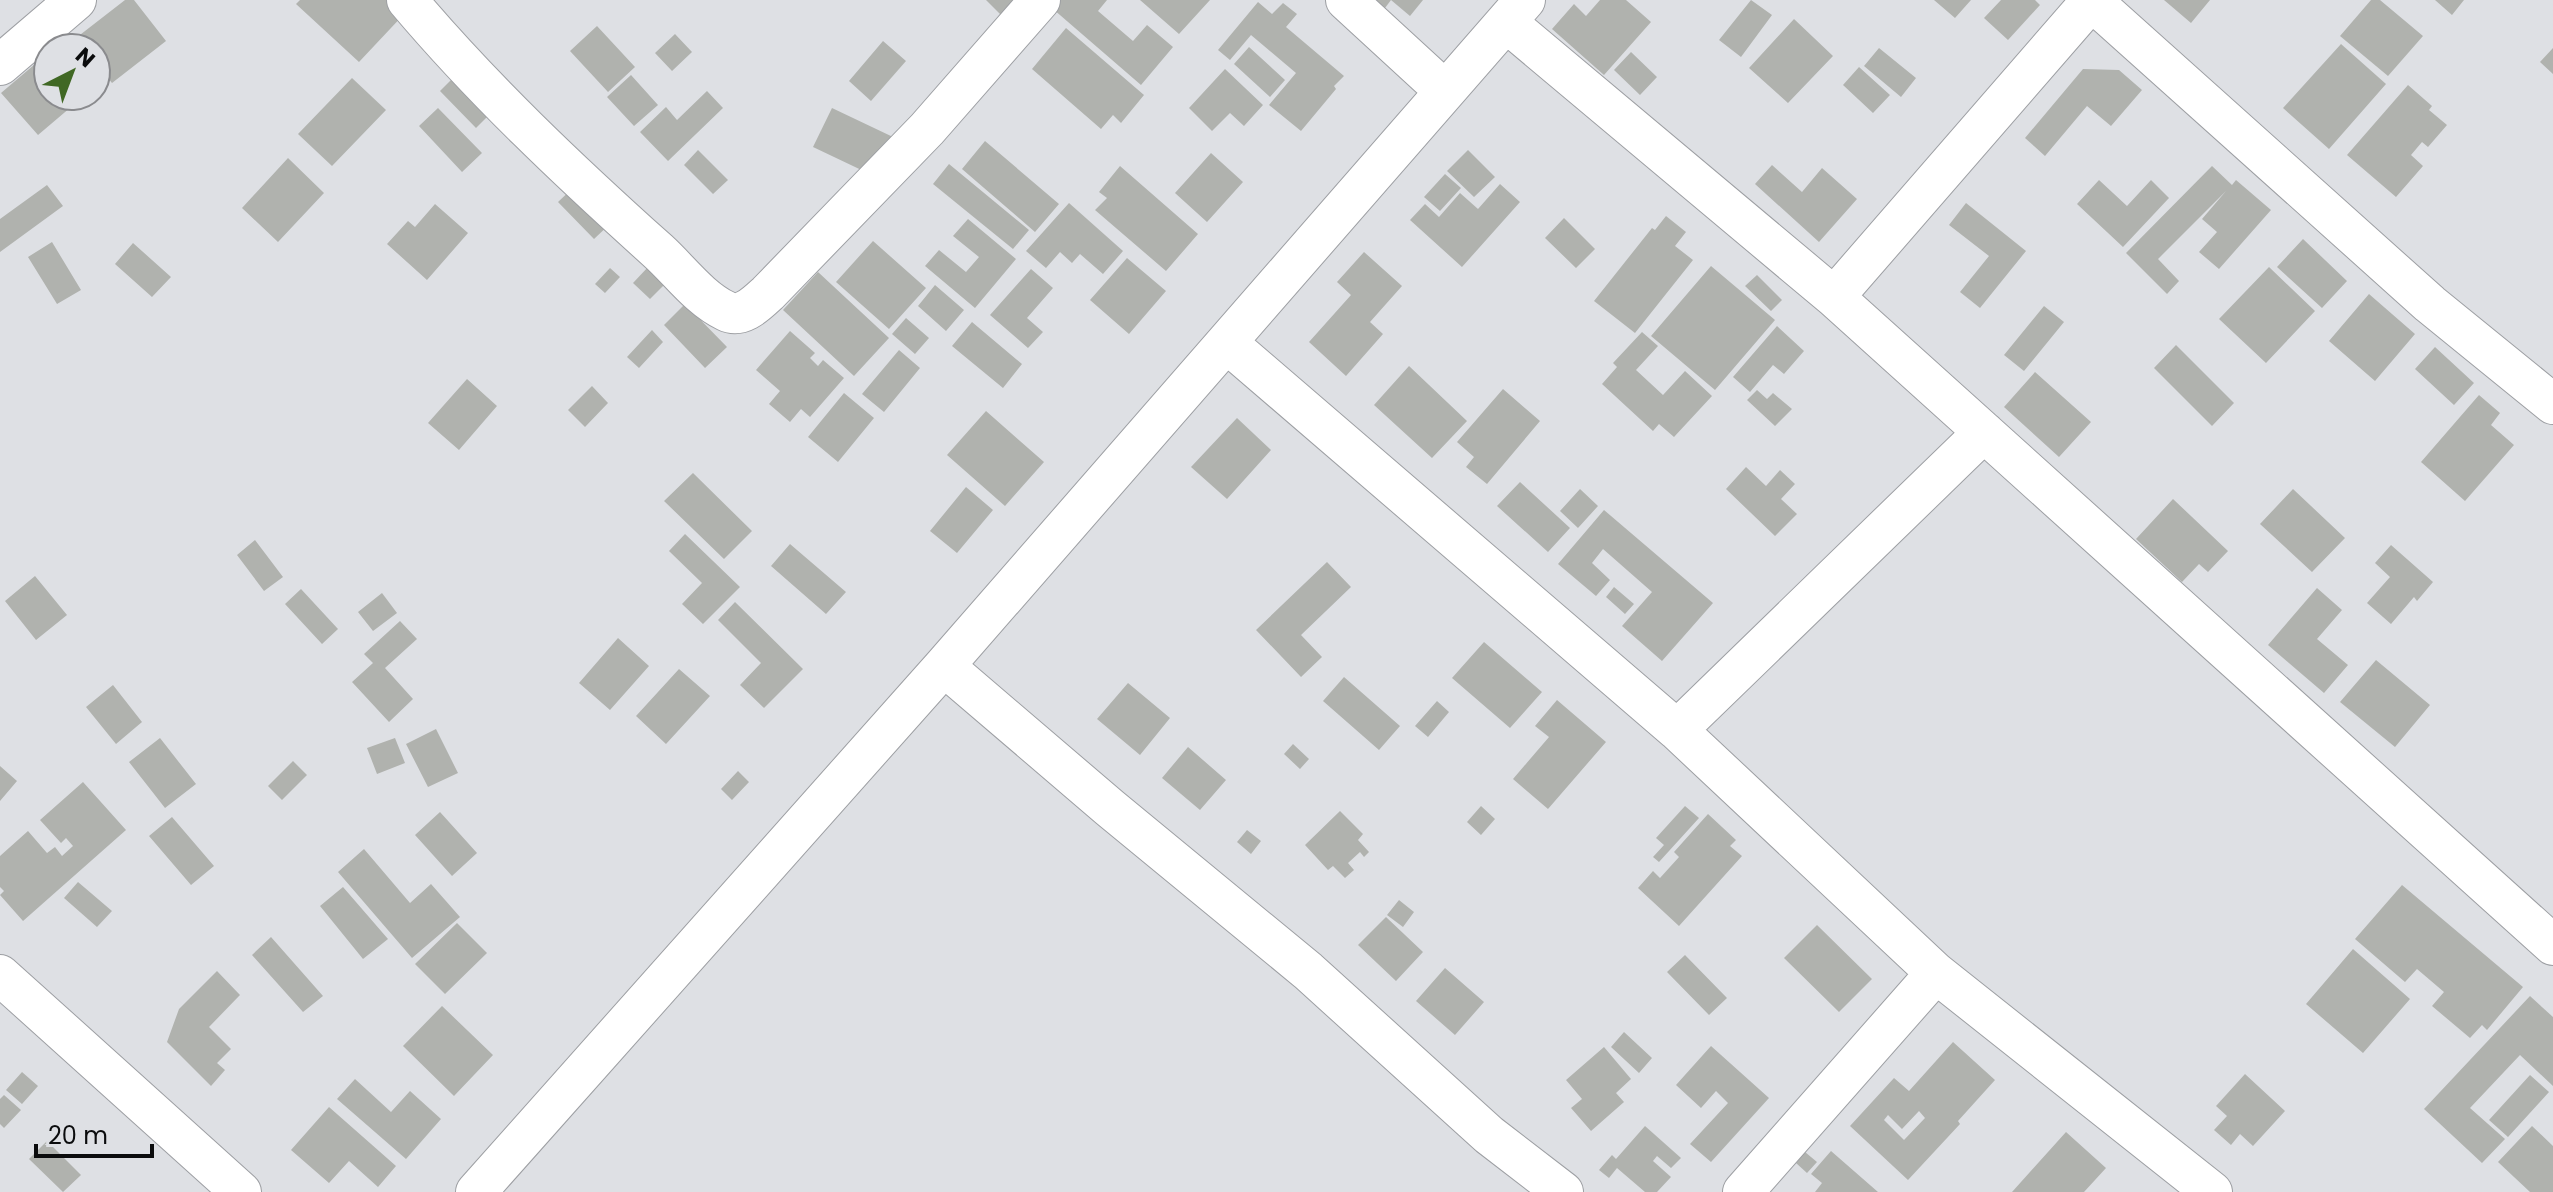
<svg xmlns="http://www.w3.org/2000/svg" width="2553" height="1192" font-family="Poppins,sans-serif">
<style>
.building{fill:#b0b2ae;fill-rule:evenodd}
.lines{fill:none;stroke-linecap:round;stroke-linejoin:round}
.street-casing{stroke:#9d9fa3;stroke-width:42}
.street{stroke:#fff;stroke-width:40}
</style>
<rect width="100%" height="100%" fill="#dee0e4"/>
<!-- building -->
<path class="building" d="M125,0H134L166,41L112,83L96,64V48H83L76,38Z
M300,0H394L406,12L359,62L296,4Z
M986,0H1021L1004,18Z
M1061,0H1107L1098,11L1133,41L1147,25L1173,47L1141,85L1053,9Z
M1140,0H1210L1179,34Z
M1376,0H1423L1410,16L1391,0L1385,8Z
M1600,0H1626L1651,22L1604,75L1552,29L1574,4L1586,16Z
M1751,0L1772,15L1741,57L1719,40Z
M1934,0H1971L1955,18Z
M2001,0H2035L2040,5L2008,40L1984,18Z
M2164,0H2210L2191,23Z
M2371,0H2380L2423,36L2388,76L2340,36Z
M2435,0H2464L2452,15Z
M1258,2L1272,14L1283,3L1297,14L1286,27L1344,76L1334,86L1336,89L1301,131L1269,105L1296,73L1251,35L1230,60L1218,50Z
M1794,19L1833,56L1788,103L1749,68Z
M597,26L635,67L608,92L570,51Z
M1066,28L1144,95L1121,123L1113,115L1101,129L1032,69Z
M675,34L692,52L672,71L655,53Z
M883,41L906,61L871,101L849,81Z
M2341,44L2386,84L2329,149L2283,108Z
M1249,47L1285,80L1270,97L1234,64Z
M1879,48L1916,78L1901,97L1864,66Z
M2553,48V74L2540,62Z
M1631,52L1657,77L1640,95L1614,70Z
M48,53V96H84L38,135L1,93Z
M1859,67L1890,95L1873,113L1843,85Z
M1225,69L1263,105L1244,126L1230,113L1212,131L1189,108Z
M2083,69L2119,70L2142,90L2111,126L2087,106L2045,156L2025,138Z
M458,73L494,110L476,128L440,91Z
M631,75L658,105L634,126L607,97Z
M352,78L386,110L332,166L298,134Z
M2408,85L2432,106L2429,110L2447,125L2428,147L2422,142L2411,155L2423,166L2396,197L2347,155Z
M707,91L723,108L668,161L640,132L666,107L677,120Z
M438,108L482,153L462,172L419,126Z
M832,108L893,137L874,176L813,147Z
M985,141L1059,204L1035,232L962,169Z
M698,150L728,180L713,194L684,165Z
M1468,150L1495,177L1474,197L1447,171Z
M1211,153L1243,182L1207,222L1175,193Z
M288,158L324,193L278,242L242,208Z
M949,164L1029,230L1013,249L933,184Z
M1772,165L1802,192L1822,168L1857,199L1819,242L1755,184Z
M1120,166L1198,234L1166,271L1095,210L1107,198L1099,192Z
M2212,166L2232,185L2236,180L2271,210L2219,269L2199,252L2217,232L2202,219L2226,191L2158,259L2179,281L2167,294L2126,253Z
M1445,174L1461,188L1440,211L1424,197Z
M2099,180L2127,206L2151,180L2169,198L2123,247L2077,204Z
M1500,184L1520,202L1462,267L1410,220L1425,204L1439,217L1460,193L1478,209Z
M47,185L63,206L0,252V219Z
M576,185L612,222L594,239L558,202Z
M1069,203L1123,251L1103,274L1080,254L1072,263L1060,252L1046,268L1026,251Z
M1966,203L2026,251L1980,308L1960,292L1989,256L1949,225Z
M435,204L468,233L427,280L387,244L408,221L415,227Z
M1666,216L1686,232L1675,246L1693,260L1635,333L1594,301L1652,228L1655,230Z
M1564,218L1595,249L1576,268L1545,238Z
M968,219L1016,259L975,308L925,266L939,250L966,272L979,257L953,236Z
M2303,239L2347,281L2322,308L2277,267Z
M873,241L926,288L889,329L836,282Z
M52,242L81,290L57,304L28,257Z
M133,243L171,277L152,297L115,264Z
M1364,252L1402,286L1370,322L1383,334L1346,376L1309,342L1351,295L1337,282Z
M1127,258L1166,291L1129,334L1090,300Z
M649,266L667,282L650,299L633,283Z
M1711,266L1775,320L1715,390L1651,336Z
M2269,267L2315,311L2266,363L2219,319Z
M610,268L620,277L605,293L595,284Z
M1031,269L1053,288L1027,318L1043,332L1028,348L990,315Z
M818,272L889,338L854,376L783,310Z
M1757,275L1782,300L1771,311L1745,286Z
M935,285L964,310L946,331L918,306Z
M2369,294L2415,334L2375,381L2329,341Z
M685,304L727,347L705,368L664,325Z
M2044,306L2064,322L2024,371L2004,355Z
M906,318L929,338L915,354L892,334Z
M972,322L1022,364L1003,388L952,346Z
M1777,326L1804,351L1784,374L1773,365L1750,392L1733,377Z
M652,330L663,342L639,368L627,357Z
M790,331L815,353L810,358L818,366L823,360L844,378L810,417L801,409L790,422L769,404L780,391L756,370Z
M1642,332L1658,346L1636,370L1663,395L1685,371L1712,396L1674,437L1659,424L1653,431L1602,384L1617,367L1613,363Z
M2176,345L2234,403L2212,426L2154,368Z
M2435,347L2474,383L2454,405L2415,369Z
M899,350L920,368L884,412L862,394Z
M1409,366L1467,421L1432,458L1374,405Z
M2035,372L2091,422L2059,457L2004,407Z
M467,379L497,406L459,450L428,423Z
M592,386L608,403L585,427L568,410Z
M1503,389L1540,421L1487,484L1466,467L1474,457L1457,442Z
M1757,390L1767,399L1773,393L1792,409L1775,426L1747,400Z
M844,393L874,418L838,462L808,437Z
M2479,395L2500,413L2491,425L2514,445L2465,501L2421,462Z
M986,411L1044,462L1005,506L947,455Z
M1237,418L1271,450L1227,499L1191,467Z
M1746,467L1766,486L1780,470L1795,484L1781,499L1797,514L1775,536L1726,489Z
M693,473L752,531L724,559L664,501Z
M1520,482L1570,528L1548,552L1497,506Z
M966,487L993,510L957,553L930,531Z
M1580,489L1598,506L1578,528L1560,511Z
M2293,489L2345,538L2312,572L2260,524Z
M2173,499L2228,551L2208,572L2199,564L2182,582L2136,539Z
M1604,510L1713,603L1662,661L1622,626L1652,592L1603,549L1592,563L1610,580L1596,596L1558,564Z
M685,534L740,587L703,624L682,604L702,583L669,551Z
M255,540L283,577L264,591L237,555Z
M790,544L846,592L826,614L771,566Z
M2391,545L2433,582L2417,601L2414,597L2391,624L2367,603L2390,577L2375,563Z
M1327,562L1351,587L1301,635L1322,657L1301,677L1256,630Z
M35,576L67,615L36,640L5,601Z
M1614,587L1634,604L1625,614L1606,597Z
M2317,588L2342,610L2317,639L2348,665L2324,693L2268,645Z
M301,589L338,629L322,644L285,604Z
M382,593L397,613L373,631L358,612Z
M735,602L803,669L764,708L740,685L761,663L718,620Z
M400,621L417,639L385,668L413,699L389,722L352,682L373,663L364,654Z
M618,638L649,666L610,710L579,683Z
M1484,642L1542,692L1510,728L1452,678Z
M2376,660L2430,705L2395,747L2340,702Z
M679,669L710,696L666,744L636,716Z
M1344,677L1400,726L1379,750L1323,701Z
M1128,683L1170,718L1140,755L1097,719Z
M113,685L142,722L116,744L86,707Z
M1557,700L1606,742L1548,809L1513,779L1549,737L1535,726Z
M1437,701L1449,712L1428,737L1415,726Z
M436,729L458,773L428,787L406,744Z
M160,738L196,784L165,808L129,762Z
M395,738L405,763L377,774L367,748Z
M1293,744L1309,759L1300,769L1284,754Z
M1188,747L1226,780L1200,810L1162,778Z
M293,761L307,775L282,800L268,786Z
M0,766L17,781L0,801Z
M738,771L749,782L732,800L721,789Z
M83,782L126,830L23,921L0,895L4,891L0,887V856L28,831L47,853L55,847L62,856L73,846L66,838L61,843L40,820Z
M1481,806L1495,819L1481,835L1467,822Z
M1685,806L1699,818L1659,862L1653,857L1664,845L1656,838Z
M1340,811L1363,834L1358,840L1369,852L1364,857L1360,852L1348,863L1354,870L1345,878L1333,866L1328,870L1305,845Z
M440,812L477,853L452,876L415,835Z
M1708,814L1736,840L1730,846L1742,856L1679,926L1638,888L1653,871L1660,878L1679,857L1674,852Z
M172,817L214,866L191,885L149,836Z
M1247,830L1261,841L1251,854L1237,842Z
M364,849L410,903L431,884L460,917L412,958L338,872Z
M78,882L112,911L97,927L64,898Z
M2402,885L2523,987L2487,1030L2482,1025L2470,1038L2432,1006L2444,992L2417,969L2405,982L2355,939Z
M343,887L388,939L363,959L320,906Z
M1399,900L1414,912L1403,927L1387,915Z
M1386,917L1423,952L1396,981L1358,945Z
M457,923L487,953L445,994L415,964Z
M1817,925L1872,979L1839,1012L1784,958Z
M271,937L323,996L303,1012L252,955Z
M2353,949L2410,999L2363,1053L2306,1004Z
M1685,955L1727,998L1709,1015L1667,972Z
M1445,968L1484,1002L1455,1035L1416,1001Z
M217,971L240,995L209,1027L231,1049L217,1063L225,1070L211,1086L167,1042L179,1009Z
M2530,996L2553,1017V1086L2520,1055L2470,1108L2505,1139L2482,1163L2424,1109Z
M442,1006L493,1055L454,1096L403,1046Z
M1624,1032L1652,1058L1639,1073L1611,1047Z
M1953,1042L1995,1080L1958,1121L1960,1124L1908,1180L1850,1126L1894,1078L1909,1091ZM1919,1111L1925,1118L1904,1140L1884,1120L1888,1115L1902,1129Z
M1711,1046L1769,1098L1711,1162L1690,1144L1728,1103L1716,1091L1701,1108L1676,1085Z
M1604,1047L1631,1079L1616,1093L1624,1102L1591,1131L1571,1108L1582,1099L1566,1080Z
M22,1072L38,1086L22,1104L6,1090Z
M2245,1074L2285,1111L2253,1146L2240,1134L2231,1145L2214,1130L2227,1116L2216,1106Z
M2530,1075L2549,1092L2508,1137L2489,1120Z
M355,1079L391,1112L410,1091L441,1119L406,1159L337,1099Z
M4,1095L21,1110L4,1128L0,1124V1099Z
M329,1107L396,1166L378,1187L349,1161L329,1183L291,1150Z
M1645,1126L1681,1158L1671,1168L1657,1156L1653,1161L1671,1177L1657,1192H1645L1617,1168L1609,1178L1599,1170L1612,1155L1616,1159Z
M2532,1126L2553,1146V1192H2530L2498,1162Z
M2066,1132L2106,1168L2084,1192H2012Z
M47,1141L81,1175L63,1192L29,1159Z
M1831,1151L1878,1192H1815L1822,1183L1811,1174Z
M1805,1152L1817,1162L1807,1173L1796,1163Z"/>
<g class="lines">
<!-- street casing -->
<g class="street-casing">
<path id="street" d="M407,0C482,89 571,173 658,251C679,270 700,299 726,311C742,319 757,303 768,293L927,129L1040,0
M1346,0L1445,91
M2092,1L2430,304L2553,404
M1506,22L1834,297L2553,945
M0,65L76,0
M1834,297L2092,0
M1227,343L1677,730L1936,973L2212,1192
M944,666L1110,808L1308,971L1489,1135L1563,1192
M1677,730L1984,432
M0,975L241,1192
M476,1192L944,666L1525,0
M1743,1192L1936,973"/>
</g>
<!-- street -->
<use href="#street" class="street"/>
</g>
<!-- north arrow -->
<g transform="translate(72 72) rotate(42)"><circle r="38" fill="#dee0e4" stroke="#8a8b8e" stroke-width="2"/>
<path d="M0-6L14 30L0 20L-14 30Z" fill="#406824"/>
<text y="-12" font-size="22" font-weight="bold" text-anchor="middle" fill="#0b0c0d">N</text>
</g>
<!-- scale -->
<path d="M36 1144v12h116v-12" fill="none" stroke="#0b0c0d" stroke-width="4"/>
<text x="48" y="1144" font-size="24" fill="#0b0c0d" stroke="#dee0e4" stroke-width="6" paint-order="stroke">20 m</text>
</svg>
